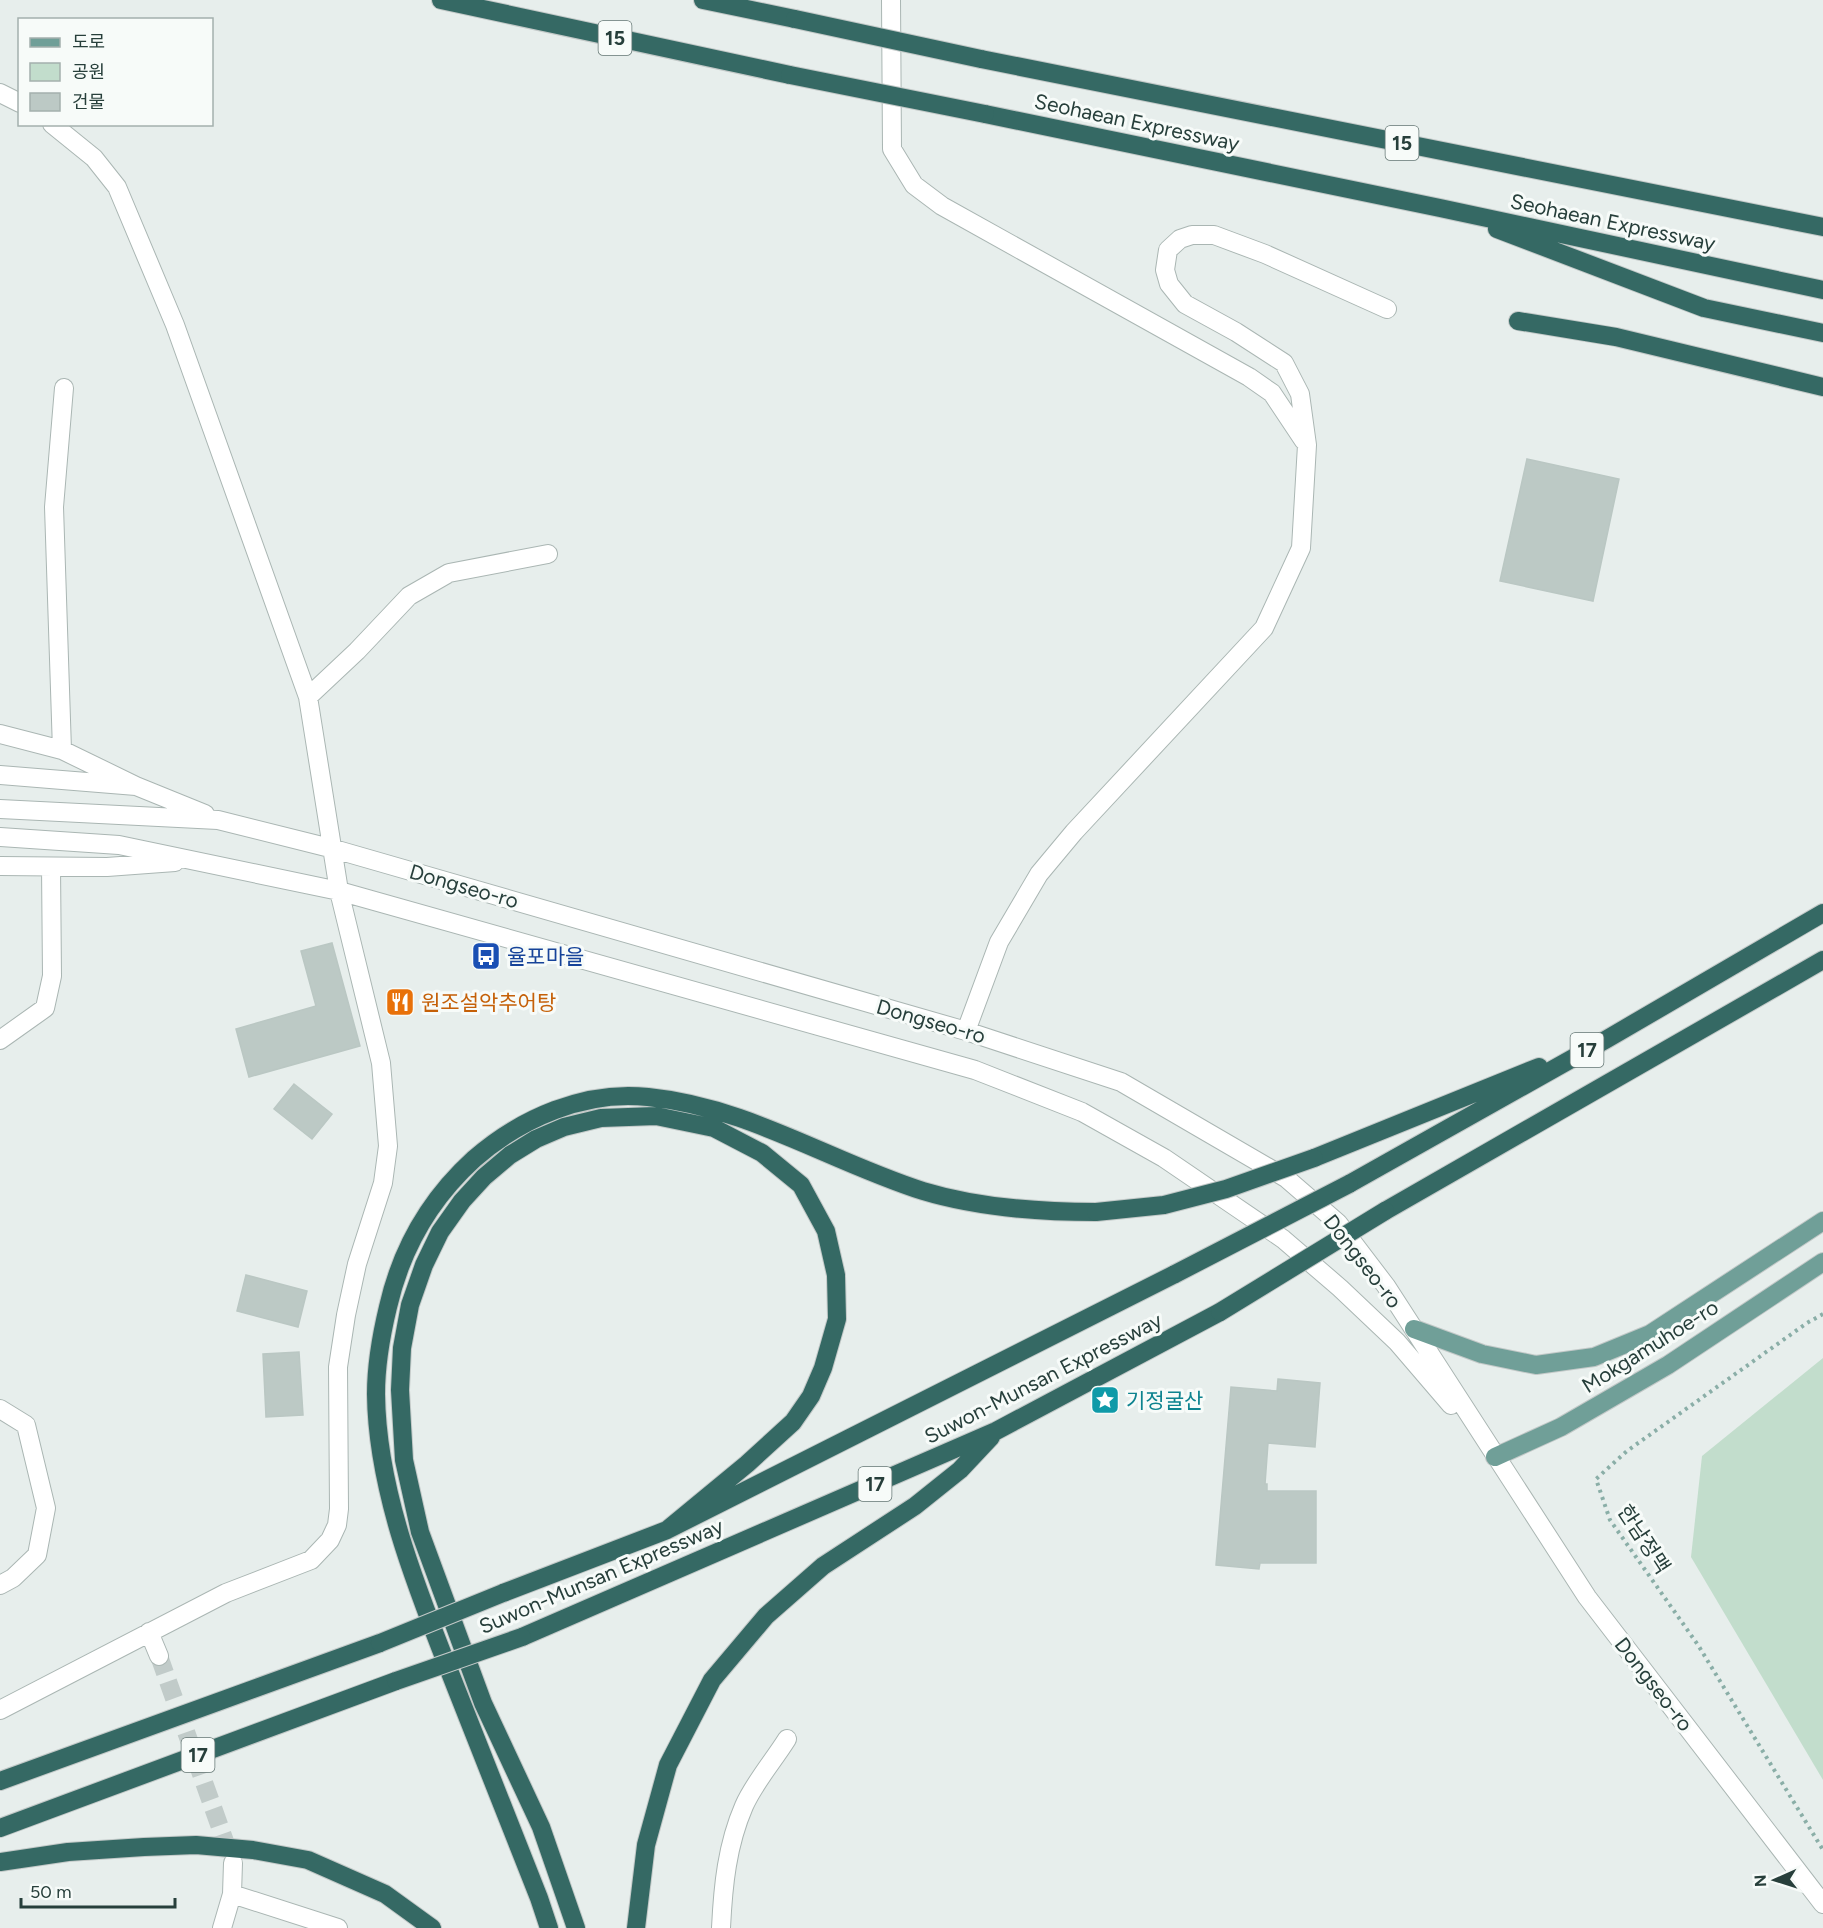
<svg xmlns="http://www.w3.org/2000/svg" width="1823" height="1928" font-family="Figtree,'Noto Sans KR',sans-serif">
<style>
.green{fill:#c2ddcc}
.building{fill:#bcc9c5;stroke:#bac7c3;stroke-width:1.5}
.lines{fill:none;stroke-linecap:round;stroke-linejoin:round}
.minor-tunnel{stroke:#c1cbc9;stroke-width:18;stroke-dasharray:18 9;stroke-linecap:butt}
.minor-casing{stroke:#aab6b3;stroke-width:20}
.major-casing{stroke:#c3c9c8;stroke-width:20}
.highway-casing{stroke:#c3c9c8;stroke-width:20}
.path{stroke:#8aaea7;stroke-width:4;stroke-dasharray:3 4.5;stroke-linecap:butt}
.minor{stroke:#fff;stroke-width:18}
.major{stroke:#709f98;stroke-width:18}
.highway{stroke:#356964;stroke-width:18}
.highway-bridge-casing{stroke:#c3c9c8;stroke-width:20;stroke-linecap:butt}
.highway-bridge{stroke:#356964;stroke-width:18}
.labels{text-anchor:middle;dominant-baseline:central;stroke-width:6;stroke-linejoin:round;paint-order:stroke}
.shield{fill:#f7fbf9;stroke:#657774;stroke-width:1.5}
.shield-label{font-size:20px;font-weight:bold;fill:#273f3b}
.street-label{font-size:21px;fill:#273f3b;stroke:#f7fbf9}
.transit-label{font-size:21px;fill:#164399;stroke:#f7fbf9;text-anchor:start}
.food-label{font-size:21px;fill:#c56008;stroke:#f7fbf9;text-anchor:start}
.culture-label{font-size:21px;fill:#0d838f;stroke:#f7fbf9;text-anchor:start}
</style>
<rect width="100%" height="100%" fill="#e7eeec"/>
<!-- green -->
<path class="green" d="M1823,1358V1780L1691,1557L1702,1456Z"/>
<!-- building -->
<path class="building" d="M1527,459L1619,479L1593,601L1500,581Z
M332,943L360,1046L249,1077L236,1029L316,1006L301,951Z
M294,1084L332,1114L312,1139L274,1109Z
M246,1275L307,1291L298,1327L237,1311Z
M299,1352L303,1415L266,1417L263,1354Z
M1278,1379L1320,1383L1315,1447L1268,1443L1265,1484H1267V1491H1316V1563H1260L1259,1569L1216,1565L1231,1387L1277,1391Z"/>
<g class="lines">
<!-- minor-tunnel -->
<path class="minor-tunnel" d="M159,1656L232,1861"/>
<!-- minor casing -->
<g class="minor-casing">
<path id="minor" d="M891,0L892,149L914,185L942,206L1249,377L1272,393L1304,441
M0,93L20,103
M64,388L54,507L62,750L136,786
M308,697L357,651L409,596L449,573L548,554
M0,734L62,750
M0,775L136,786L205,814
M0,809L218,820L334,849L966,1031L1121,1082L1286,1178L1338,1223L1386,1286L1587,1597L1823,1904
M0,837L119,845L339,891L975,1070L1082,1112L1164,1158L1283,1239L1340,1288L1397,1342L1451,1405
M0,866L107,867L175,862
M966,1031L999,942L1039,874L1074,832L1264,628L1301,548L1307,445L1300,394L1284,363L1236,332L1185,304L1169,284L1165,270L1168,250L1180,239L1192,235H1214L1265,254L1387,309
M0,1040L45,1008L52,976L51,867
M0,1409L26,1425L46,1508L37,1555L13,1578L0,1585
M149,1632L159,1656
M0,1710L226,1593L311,1560L330,1540L337,1525L339,1509L338,1367L346,1315L357,1264L383,1183L388,1146L381,1063L339,891L308,697L175,325L117,187L94,158L52,124
M233,1863L232,1894L338,1928
M222,1928L232,1894
M721,1928C723,1886 727,1845 744,1806C754,1783 774,1760 787,1739"/>
</g>
<!-- major casing -->
<g class="major-casing">
<path id="major" d="M1414,1329L1482,1354L1536,1365L1594,1357L1650,1334L1823,1221
M1495,1457L1561,1427L1668,1365L1823,1262"/>
</g>
<!-- highway casing -->
<g class="highway-casing">
<path id="highway" d="M441,0L790,75
M703,0L795,19
M981,59L1823,227
M985,114L1440,208L1823,290
M1497,229L1704,308L1823,333
M1518,321L1616,337L1823,387
M1314,1158L1539,1067
M1349,1184L1607,1039L1823,913
M1385,1211L1823,960
M503,1593L667,1530L1175,1274
M522,1637L996,1431L1220,1312
M0,1781L380,1643
M0,1828L396,1681
M0,1862L68,1852L144,1847L196,1845L253,1850L308,1860L385,1894L432,1928
M549,1928L539,1898C511,1828 483,1758 456,1688C420,1596 377,1494 376,1394C376,1365 381,1336 388,1307C401,1250 430,1199 474,1159C521,1118 585,1090 648,1097C748,1107 829,1161 923,1191C979,1208 1038,1212 1096,1212
M576,1928L541,1827L483,1703L420,1532L404,1460L400,1390L402,1348L410,1305L424,1265L440,1232L462,1201L484,1177L510,1155L536,1139L564,1127L601,1118L656,1116L714,1128L762,1153L801,1185L826,1231L836,1275L837,1319L823,1368L811,1396L793,1422L747,1464L667,1530
M636,1928L646,1845L668,1765L712,1680L766,1616L823,1566L915,1506L960,1470L991,1437"/>
</g>
<!-- path -->
<path class="path" d="M1823,1314L1807,1323L1627,1451L1596,1479L1610,1520L1698,1645L1823,1850"/>
<!-- minor -->
<use href="#minor" class="minor"/>
<!-- major -->
<use href="#major" class="major"/>
<!-- highway -->
<use href="#highway" class="highway"/>
<!-- highway-bridge casing -->
<g class="highway-bridge-casing">
<path id="highway-bridge" d="M795,19L981,59
M790,75L985,114
M1096,1212L1164,1205L1226,1189L1314,1158
M1175,1274L1349,1184
M1220,1312L1385,1211
M380,1643L503,1593
M396,1681L522,1637"/>
</g>
<!-- highway-bridge -->
<use href="#highway-bridge" class="highway-bridge"/>
</g>
<!-- icons -->
<defs>
<g id="bus-square" transform="scale(1.5)"><rect x="-9" y="-9" width="18" height="18" rx="4" fill="#1a4fb4" stroke="#f7fbf9"/><path d="M-5-6H5V4H4V6H2V4H-2V6H-4V4H-5ZM-3.5-4V0h7V-4ZM-3.5 1.2v1.5H-2V1.2ZM2 1.2v1.5H3.5V1.2Z" fill="#fff"/></g>
<g id="restaurant-square" transform="scale(1.5)"><rect x="-9" y="-9" width="18" height="18" rx="4" fill="#e8710a" stroke="#f7fbf9"/><path d="M-5-6h1v4h1v-4h1v4h1v-4h1v5L-1.5 .5V6h-2V.5L-5-1ZM5-6V6H3V1.5H1.5Q1.5-4 5-6Z" fill="#fff"/></g>
<g id="sight-square" transform="scale(1.5)"><rect x="-9" y="-9" width="18" height="18" rx="4" fill="#0f9aa8" stroke="#f7fbf9"/><path d="M0-6L1.8-2.2L6-1.7L2.9 1.2L3.7 5.4L0 3.3L-3.7 5.4L-2.9 1.2L-6-1.7L-1.8-2.2Z" fill="#fff"/></g>
</defs>
<g fill-rule="evenodd">
<use href="#bus-square" x="486" y="956"/>
<use href="#restaurant-square" x="400" y="1002"/>
<use href="#sight-square" x="1105" y="1400"/>
</g>
<g class="labels">
<!-- shield labels -->
<g class="shield">
<rect x="598.5" y="21" width="33" height="34" rx="4.5"/>
<rect x="1385.5" y="126" width="33" height="34" rx="4.5"/>
<rect x="1570.5" y="1033" width="33" height="34" rx="4.5"/>
<rect x="858.5" y="1467" width="33" height="34" rx="4.5"/>
<rect x="181.5" y="1738" width="33" height="34" rx="4.5"/>
</g>
<g class="shield-label">
<text x="615" y="38">15</text>
<text x="1402" y="143">15</text>
<text x="1587" y="1050">17</text>
<text x="875" y="1484">17</text>
<text x="198" y="1755">17</text>
</g>
<!-- street labels -->
<g class="street-label">
<text transform="translate(1137 122) rotate(12)">Seohaean Expressway</text>
<text transform="translate(1613 222) rotate(12)">Seohaean Expressway</text>
<text transform="translate(464 886) rotate(16)">Dongseo-ro</text>
<text transform="translate(931 1021) rotate(16)">Dongseo-ro</text>
<text transform="translate(1363 1261) rotate(52)">Dongseo-ro</text>
<text transform="translate(1650 1346) rotate(-32)">Mokgamuhoe-ro</text>
<text transform="translate(1043 1378) rotate(-27)">Suwon-Munsan Expressway</text>
<text transform="translate(1644 1539) rotate(57)">한남정맥</text>
<text transform="translate(601 1576) rotate(-23)">Suwon-Munsan Expressway</text>
<text transform="translate(1654 1684) rotate(52)">Dongseo-ro</text>
</g>
<!-- transit labels -->
<g class="transit-label">
<text x="507" y="956">율포마을</text>
</g>
<!-- food labels -->
<g class="food-label">
<text x="421" y="1002">원조설악추어탕</text>
</g>
<!-- culture labels -->
<g class="culture-label">
<text x="1126" y="1400">기정굴산</text>
</g>
</g>
<!-- legend -->
<rect x="18" y="18" width="195" height="108" fill="#f7fbf9" stroke="#a4b0ad" stroke-width="1.5"/>
<rect x="30" y="38" width="30" height="9" fill="#709f98" stroke="#a4b0ad" stroke-width="1.5"/>
<text x="72" y="48" font-size="18" fill="#273f3b">도로</text>
<rect x="30" y="63" width="30" height="18" fill="#c2ddcc" stroke="#a4b0ad" stroke-width="1.5"/>
<text x="72" y="78" font-size="18" fill="#273f3b">공원</text>
<rect x="30" y="93" width="30" height="18" fill="#bcc9c5" stroke="#a4b0ad" stroke-width="1.5"/>
<text x="72" y="108" font-size="18" fill="#273f3b">건물</text>
<!-- north arrow -->
<g transform="translate(1775 1880) rotate(267)" stroke="#f7fbf9" stroke-width="4.5" paint-order="stroke">
<path d="M0-4.5L10 22L0 15L-10 22Z" fill="#273f3b"/>
<text y="-9" font-size="16" font-weight="bold" text-anchor="middle" fill="#273f3b">N</text>
</g>
<!-- scale -->
<path d="M21 1898v9h154v-9" fill="none" stroke="#273f3b" stroke-width="3"/>
<text x="30" y="1898" font-size="18" fill="#273f3b" stroke="#f7fbf9" stroke-width="4.5" paint-order="stroke">50 m</text>
</svg>
